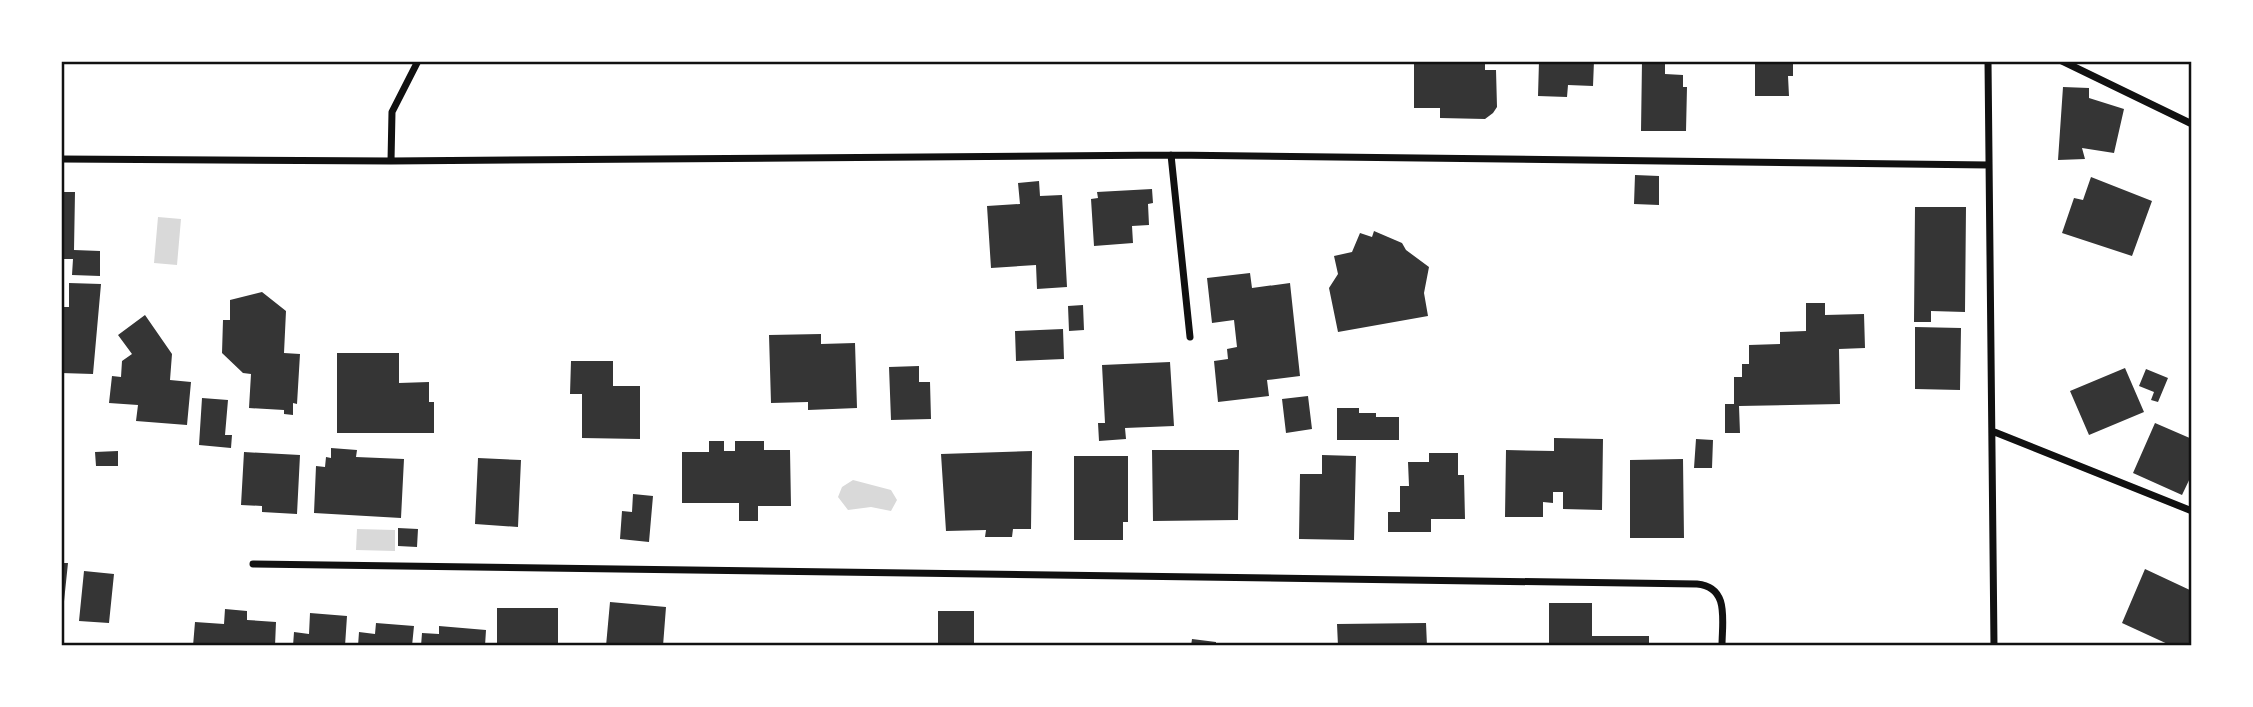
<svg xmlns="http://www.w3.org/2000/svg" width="2253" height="707" font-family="'Titillium Web',sans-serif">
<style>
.water{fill:#d9d9d9}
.building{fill:#353535}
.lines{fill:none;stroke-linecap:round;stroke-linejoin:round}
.minor{stroke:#111;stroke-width:7}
.neatline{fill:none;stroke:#111;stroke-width:2.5}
</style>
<rect width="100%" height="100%" fill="#fff"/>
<!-- water -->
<path class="water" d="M158,217L181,219L177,265L154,263Z
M853,480L891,490L897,500L891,511L871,507L848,510L838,497L842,487Z
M357,529L395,530V551L356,550Z"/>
<!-- building -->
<path class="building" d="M1414,61H1485V70H1496L1497,107L1493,113L1485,119L1440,118V108H1414Z
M1539,61H1594L1593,86L1568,85L1567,97L1538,96Z
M1642,61H1665V74L1683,75V87H1687L1686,131H1641Z
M1755,61H1793V76H1788L1789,96H1755Z
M2063,87L2089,88V98L2124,109L2114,153L2082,148L2085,159L2058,160Z
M1635,175L1659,176V205L1634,204Z
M2091,177L2152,201L2132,256L2062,233L2074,198L2083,200Z
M1039,181L1040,196L1062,195L1067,287L1037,289L1036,265L991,268L987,206L1020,204L1018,183Z
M1152,189L1153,203L1148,204L1149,225L1132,226L1133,243L1094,246L1091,199L1098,198L1097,192Z
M61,192H75L74,250L100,251V276L72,275L73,259H61Z
M1915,207H1966L1965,312L1931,311V322H1914Z
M1374,231L1402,243L1406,250L1429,267L1424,293L1428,316L1338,332L1329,288L1338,274L1334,256L1352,252L1360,233L1372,237Z
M1250,273L1252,288L1290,283L1300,376L1267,380L1269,396L1218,402L1214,361L1228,359L1227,349L1237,347L1234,320L1212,323L1207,278Z
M69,283L101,284L93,374L61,373V307H69Z
M262,292L286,311L284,353L300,354L297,404L293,403V415L284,414V410L249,408L251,374L243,373L222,353L223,320H230V300Z
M1806,303H1825V315L1864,314L1865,348L1839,349L1840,404L1739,406L1740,433H1725V404H1734V377H1742V364H1749V345L1780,344V332L1806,331Z
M1083,305L1084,330L1069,331L1068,306Z
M145,315L172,354L170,380L191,382L187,425L136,421L138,405L109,403L112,376L121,377L122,361L132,354L118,335Z
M1915,327L1961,328L1960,390L1915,389Z
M1063,329L1064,359L1016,361L1015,331Z
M821,334V344L855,343L857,408L808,410V402L771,403L769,335Z
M337,353H399V383L429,382V402H434V433H337Z
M571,361H613V386H640V439L582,438V394H570Z
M1170,362L1174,426L1125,428L1126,439L1099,441L1098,423H1105L1102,365Z
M919,366V382H930L931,419L891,420L889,367Z
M2125,368L2144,412L2089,435L2070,391Z
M2146,369L2168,378L2158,402L2151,400L2154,392L2139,386Z
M1308,396L1312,429L1286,433L1282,399Z
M202,398L228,400L225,435H232L231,448L199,445Z
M1337,408H1359V413H1376V417H1399V440H1337Z
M2155,423L2192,439V474L2182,495L2133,473Z
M1554,438L1603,439L1602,510L1563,509V492H1553V503L1543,502V517H1505L1506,450L1554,451Z
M1696,439L1713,440L1712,468H1694Z
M709,441H724V451H735V441H764V450H790L791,506H758V521H739V503H682V452H709Z
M331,448L357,450L356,457L404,459L401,518L314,513L316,466L325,467L326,457L331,458Z
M1152,450H1239L1238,520L1153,521Z
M118,451V466H96L95,452Z
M1032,451L1031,529H1013L1012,537H985L986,530L946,531L941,454Z
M244,452L300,455L297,514L262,512V506L241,505Z
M1429,453H1458V475H1464L1465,519H1431V532H1388V512H1400V486H1409L1408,462H1429Z
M1322,455L1356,456L1354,540L1299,539L1300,474H1322Z
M1074,456H1128V522H1123V540H1074Z
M478,458L521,460L518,527L475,524Z
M1683,459L1684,538H1630V460Z
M633,494L653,496L649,542L620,539L622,511L632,512Z
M398,528L418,529L417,547L398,546Z
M61,563H68L63,611L61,610Z
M2145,569L2192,591V646H2172L2122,623Z
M84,571L114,574L109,623L79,621Z
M610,602L666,607L663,646H606Z
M1549,603H1592V636H1649V646H1549Z
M497,608H558V646H497Z
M225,609L247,611V620L276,622L275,646H193L195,622L224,624Z
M938,611H974V646H938Z
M310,613L347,616L345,646H293L294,632L309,634Z
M376,623L414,626L412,646H358L359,632L375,634Z
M1426,623L1427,646H1338L1337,624Z
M439,626L486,630L485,646H421L422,633L439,634Z
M1192,639L1216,642V646H1191Z"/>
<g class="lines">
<!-- minor -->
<path class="minor" d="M1988,61L1994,646
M2062,61L2192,124
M1171,155L1190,337
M61,159L391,161L1171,155L1989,165
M391,161L392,112L418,61
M1992,431L2192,511
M253,564L1697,584C1730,587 1722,621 1722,646"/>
</g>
<!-- border -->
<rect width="2253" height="707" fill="none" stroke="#ffffff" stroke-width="126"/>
<rect x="63" y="63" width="2127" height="581" class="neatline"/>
</svg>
